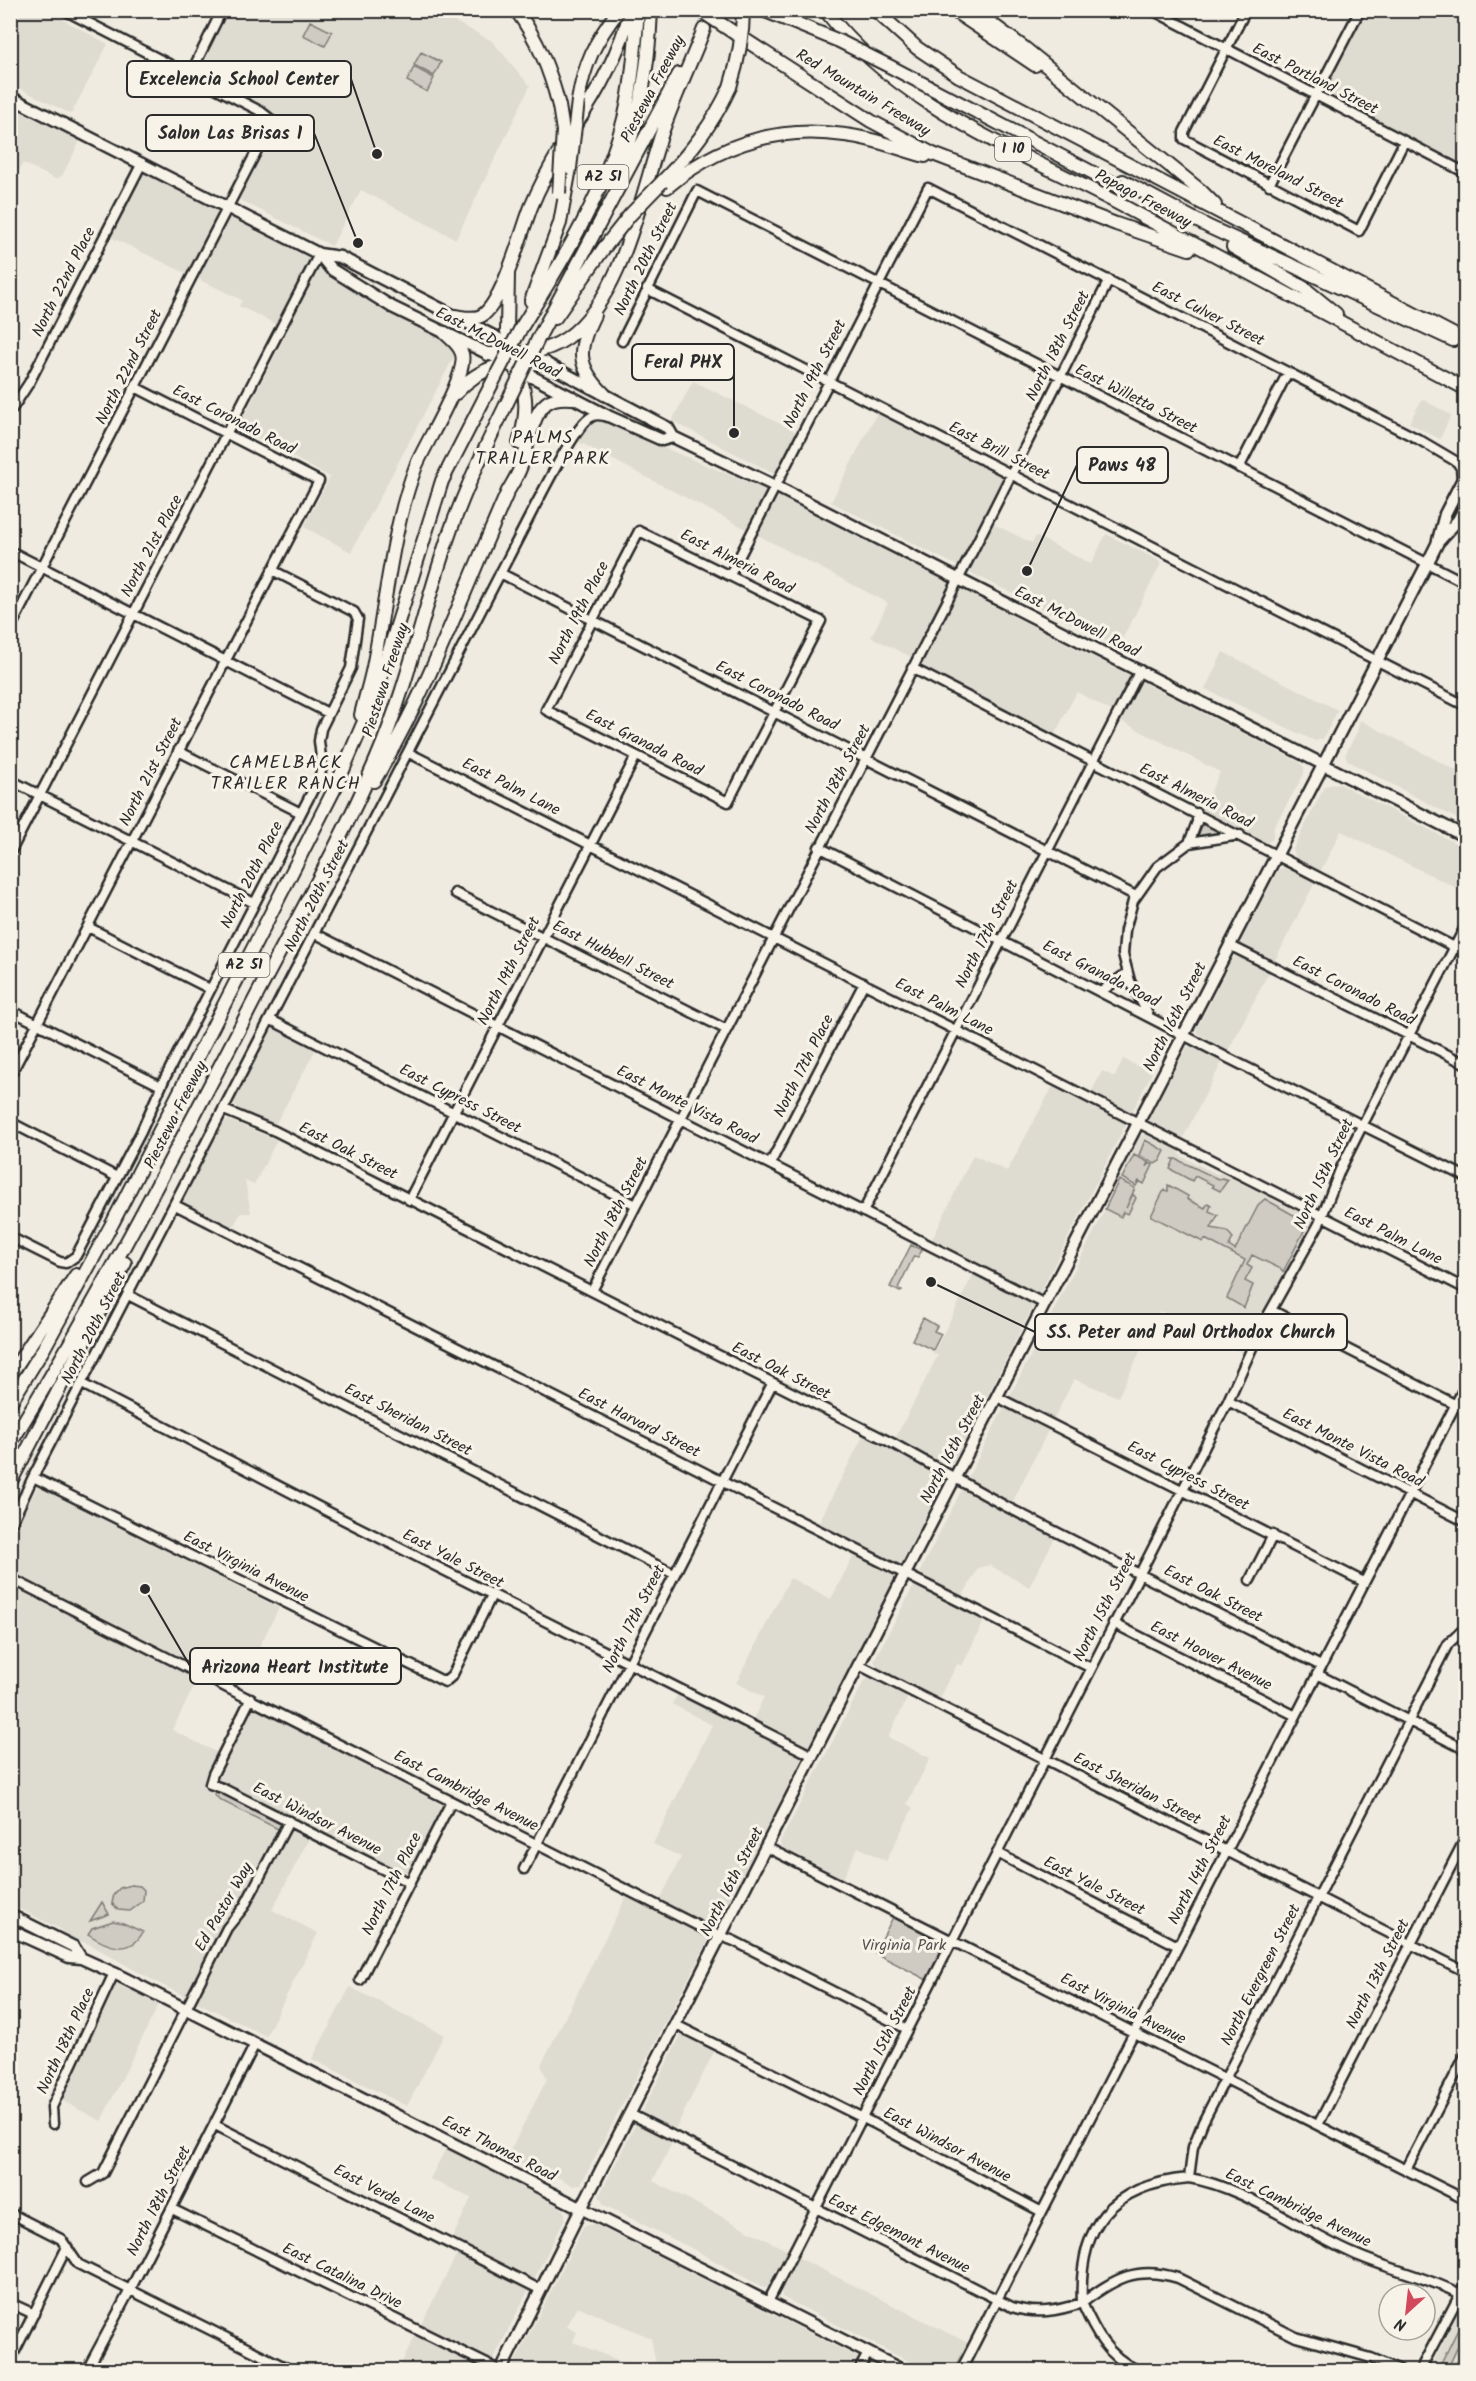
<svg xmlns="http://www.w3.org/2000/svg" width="1476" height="2381" font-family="Kalam,sans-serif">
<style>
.built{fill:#dedbd1}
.green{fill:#cfcbc2;stroke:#7d7b76;stroke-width:1.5}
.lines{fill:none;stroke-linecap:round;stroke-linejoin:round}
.minor-casing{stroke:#2b2b2b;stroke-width:13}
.major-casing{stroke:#2b2b2b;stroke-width:15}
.highway-casing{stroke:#2b2b2b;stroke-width:16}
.minor{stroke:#f7f3e8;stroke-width:8}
.major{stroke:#f7f3e8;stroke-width:10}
.highway{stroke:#f7f3e8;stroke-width:12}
.highway-bridge-casing{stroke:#2b2b2b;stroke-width:16;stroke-linecap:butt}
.highway-bridge{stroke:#f7f3e8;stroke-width:12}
.labels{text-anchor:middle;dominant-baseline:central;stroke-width:6;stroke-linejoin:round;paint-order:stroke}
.shield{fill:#f7f3e8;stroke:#686764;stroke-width:1.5}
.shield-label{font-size:15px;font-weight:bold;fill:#2b2b2b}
.street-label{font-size:16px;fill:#2b2b2b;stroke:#f7f3e8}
.park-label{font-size:16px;fill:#545351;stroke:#f7f3e8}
.neighbourhood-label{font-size:18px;letter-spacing:1.5px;fill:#2b2b2b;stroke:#f7f3e8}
.leader{fill:none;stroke:#2b2b2b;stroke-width:2}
.callout-dot{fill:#2b2b2b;stroke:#f7f3e8;stroke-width:2}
.callout{fill:#f7f3e8;stroke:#2b2b2b;stroke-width:2}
.callout-label{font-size:18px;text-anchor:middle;font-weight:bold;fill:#2b2b2b}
</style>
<rect width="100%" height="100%" fill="#efebe0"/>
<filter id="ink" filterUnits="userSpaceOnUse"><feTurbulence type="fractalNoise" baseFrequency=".0167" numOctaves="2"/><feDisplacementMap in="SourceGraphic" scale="12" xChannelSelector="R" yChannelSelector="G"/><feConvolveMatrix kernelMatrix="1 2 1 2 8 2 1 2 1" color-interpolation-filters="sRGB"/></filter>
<g filter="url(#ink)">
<!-- built -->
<path class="built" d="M451,10L448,18L492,41L530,86L456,239L361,190L332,246L236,198L274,119L271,112L202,77L200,72L228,11Z
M10,11H47L108,44L71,114L11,84Z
M1366,11H1465V168L1327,95L1326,89Z
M11,107L80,141L62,176L55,179L23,163L11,187Z
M129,165L307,257L325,272L363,296L448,341L458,349L351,552L304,527L330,477L238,428L288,330L239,306L242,300L102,233L132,173Z
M693,381L797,432L775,474L672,421Z
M1422,399L1451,415L1440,439L1409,423Z
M878,411L1004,477L983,519L1032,543L1036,536L1091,564L1106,534L1162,562L1118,647L831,502Z
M600,419L630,434L764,489L1299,762L1304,767V774L1274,827L1272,840L1265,843L1202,810L1220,772L1119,720L1122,717L1077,692L1054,735L924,669L921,662L871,637L888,603L579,442L589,424L593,420Z
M1223,652L1338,710L1323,739L1315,741L1205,689Z
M1360,720L1465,775V823L1348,761L1345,755L1357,732Z
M1338,783L1465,848V892L1341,831L1320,872L1296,858L1293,849L1325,786Z
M1284,868L1315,882L1274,962L1242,945V939L1279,869Z
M1239,956L1270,970L1228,1051L1197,1033V1028L1233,957Z
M273,1029L282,1031L316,1049L275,1125L238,1111L234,1103L269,1032Z
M1192,1046L1223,1060L1182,1140L1150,1123V1117L1187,1047Z
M1123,1059L1152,1073L952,1465H947L895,1439L938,1355L933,1354L978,1265L932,1240L973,1155L1007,1171L1053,1086L1086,1103L1102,1071L1115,1077Z
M228,1120L277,1140L254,1185L245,1181L251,1213H241L231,1230L186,1207L183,1200L223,1123Z
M1146,1134L1179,1151L1181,1156L1217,1174L1221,1173L1310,1218L1312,1225L1244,1354L1160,1311L1118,1397L1074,1379L1007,1513L1056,1536L1029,1587L989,1565L978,1568L963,1596L923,1576L920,1571L1098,1224L1140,1136Z
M863,1436L942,1476L944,1481L716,1926L710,1928L659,1902L681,1857L653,1844L712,1725L672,1704L678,1694L748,1730L764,1697L736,1683L790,1578L831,1599L858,1547L817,1526Z
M38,1486L279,1608L239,1686L11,1571V1536Z
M10,1584L198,1679L172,1730L228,1758L252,1710L258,1708L390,1775L440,1804L441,1810L410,1871L407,1873H402L314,1829L272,1910L318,1933L266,2036L154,1981L91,1945L64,1935L60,1929L16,1907H11Z
M916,1586L984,1621L962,1666L957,1664L940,1699L877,1667L874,1660L912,1589Z
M869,1678L908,1697L888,1737L930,1758L907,1804L913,1808L886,1861L858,1847L843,1878L782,1847L780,1842L864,1681Z
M627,1895L707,1936L708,1941L581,2184L574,2186L550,2173L534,2170L507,2157L547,2079L541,2065Z
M118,1984L159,2004L101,2121L59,2099L111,1989Z
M350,1987L444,2035L407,2106L312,2059Z
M682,2033L715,2050L674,2132L672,2143L653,2181L788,2251L769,2287L764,2288L695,2250L604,2205L599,2196Z
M446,2148L560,2206L565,2213V2218L488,2370H398L462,2244L452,2239L471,2198L430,2179Z
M594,2224L857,2357V2363L853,2370H657L651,2338L577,2306L567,2327L577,2332L573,2342L642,2370H511L584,2226Z
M797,2257L968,2343L954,2370H926L782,2297L781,2289Z
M1465,2299V2370H1429Z"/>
<!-- green -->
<path class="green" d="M310,21L332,32L325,46L303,35Z
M421,52L441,62L434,76L414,65Z
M414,67L434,78L427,92L407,81Z
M1202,821L1223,832L1222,834L1200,838L1197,833Z
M1145,1140L1165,1151L1160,1161L1155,1164L1139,1155Z
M1134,1155L1148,1162L1146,1167L1149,1163L1153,1165L1144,1184L1139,1181L1136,1186L1122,1178Z
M1173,1159H1176L1218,1179L1222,1178L1228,1180L1220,1191L1212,1187L1213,1185L1195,1176L1192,1181L1170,1169L1174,1160Z
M1119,1180L1135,1188L1126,1208L1133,1194L1136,1198L1128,1214L1123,1212L1121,1217L1105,1209Z
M1168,1185L1188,1196L1187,1199L1205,1208L1208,1203L1211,1205L1209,1211L1218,1215L1211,1228L1227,1231L1233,1238L1229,1246L1235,1250L1259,1204L1265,1199L1308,1223L1283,1272L1281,1269L1252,1255L1247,1265L1252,1268L1245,1281L1253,1285L1244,1308L1227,1298L1245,1260L1205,1239L1203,1242L1151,1216L1164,1190L1168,1191Z
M911,1245L922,1250L918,1257L914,1256L898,1288L902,1291L900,1292L890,1287Z
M923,1318L937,1326L934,1331L941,1334L933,1350L912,1340Z
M216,1790L280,1822L282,1827L278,1829L220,1800L214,1794Z
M131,1885L140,1886L144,1890L143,1901L130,1911L118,1910L112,1903L114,1894L120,1888Z
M102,1902L109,1914L90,1921Z
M893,1917L943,1943V1947L927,1980L875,1953Z
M113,1921L123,1923L143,1932C130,1957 106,1946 88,1934L92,1928Z
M1465,2315V2331L1447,2370H1438Z
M1465,2346V2370H1453Z"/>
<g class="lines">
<!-- minor casing -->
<g class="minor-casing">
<path id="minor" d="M1152,10L1466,173
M1246,10L1184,132V139L1359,231L1404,142
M190,75L222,10
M1269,185L1360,10
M647,289L1466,706
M622,341L697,191L1466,583
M10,412L29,383L142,163
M1239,468L1288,372
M639,531L821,621L728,802L546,710Z
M10,551L328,713
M500,573L1136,896
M730,575L928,188L1418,439L1457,462L1461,468L1462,479
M10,629L268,129L269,118L260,111L64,10
M912,668L1466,953
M178,751L301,813
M409,753L1466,1289
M10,780L254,903
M1189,843L1197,822V813
M819,847L1228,1058L1466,1177
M10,853L319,254
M455,893L725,1029
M88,927L210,989
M314,933L1045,1304
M1229,945L1466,1064
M1102,991L1127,973
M10,1010L161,1086
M1148,1014L1130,981L1123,954L1125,930L1133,901L1157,867L1189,843L1240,835
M271,1020L636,1205
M10,1076L319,481L135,387
M224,1110L275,1131L892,1443L1007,1507L1321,1666
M10,1122L117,1177
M770,1164L864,983
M409,1200L636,756
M175,1205L1091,1668
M863,1212L1140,670
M10,1237L60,1262L66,1263L76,1256L141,1132L164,1080L320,776L322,766L319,741L321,729L351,668L358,619L354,612L272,570
M592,1291L952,592L1109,280
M128,1295L674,1574
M1273,1311L1466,1410
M82,1384L344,1520L813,1756
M997,1397L1364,1582
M1228,1401L1466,1522
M33,1477L445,1682L452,1676L492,1595
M10,1527L33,1477L535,506C545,488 575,426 591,417C595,414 600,415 605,416
M10,1578L708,1931L734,1941L907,2029
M1250,1580L1273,1535
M1113,1623L1296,1716
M859,1665L1466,1972
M1317,1674L1466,1750
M251,1698L213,1774L210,1784L222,1788L410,1883
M766,1847L1466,2200
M997,1853L1178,1946
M524,1869L772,1384
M360,1980L451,1802
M676,2025L877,2125L1042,2212
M630,2114L1012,2307C1037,2315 1057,2311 1082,2303C1095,2332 1107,2356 1137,2370
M53,2124L52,2107L114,1973
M215,2125L541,2290
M1318,2125L1466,1837
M1406,2170L1466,2054
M1189,2178C1246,2187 1299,2230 1352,2253C1387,2269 1425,2276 1460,2294
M88,2182L103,2173L227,1928L244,1907L289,1821
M172,2209L499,2370
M10,2213L61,2239L78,2264L291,2370
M768,2302L1228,1401L1261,1328L1319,1224L1340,1170L1363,1124L1466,925
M10,2303L34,2314
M1082,2303C1078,2226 1110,2185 1189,2178L1193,2147L1203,2122L1448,1644L1466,1627
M1082,2303C1114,2279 1136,2265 1178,2278L1296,2337L1371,2358L1400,2370
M10,2361L67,2247
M87,2370L130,2290L255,2044
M859,2370L868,2353
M961,2370L1466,1384
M1420,2370L1466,2283"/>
</g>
<!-- major casing -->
<g class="major-casing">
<path id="major" d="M10,97L319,254L340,257L501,340
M319,254L331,269L392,307L495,357
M539,360L668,428L673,437L775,486L1466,837
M525,373L608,416L662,440L673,437
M1439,541L1458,520L1466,505
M10,1915L74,1947L81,1958
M10,1930L69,1957L81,1958L114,1973L902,2370
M501,2370L582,2207L905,1574L1427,564L1437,544L1445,514L1466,473"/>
</g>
<!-- highway casing -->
<g class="highway-casing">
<path id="highway" d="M516,10C538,40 550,70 559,106
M825,10C899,107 1017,150 1121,205C1236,266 1351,328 1466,389
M875,10L917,48L959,76L1466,341
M953,10L1035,65
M973,10L1023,47L1201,191L1215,205
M736,34L871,121L933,154L1116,224L1189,249
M578,101C584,64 595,41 619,10
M574,127C599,91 619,53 631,10
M618,173C640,122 649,65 651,10
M1123,181L1209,227L1453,340
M662,182C690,153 713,124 730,87
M667,187C718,145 778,125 845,135C873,138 899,149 925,156
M1233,247L1304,288L1336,314
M508,274L507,331L512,346L531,376
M531,301L560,223L570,168
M594,315C577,349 576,366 604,394
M454,316C463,317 473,320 481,316C502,305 522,230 531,207C540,185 551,165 563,145
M555,318L604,248
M521,328C562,262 606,191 625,115C633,81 635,45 638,10
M540,335L679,74
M494,337C522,376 534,394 519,443
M488,354C516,354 543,355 567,338C624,297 641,193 663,130C675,96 691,62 704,29
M456,393C483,363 507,363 545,363
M361,715C365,697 371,680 374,662C387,596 392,529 416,466C426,442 468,375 462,354C460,345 451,339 445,333
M374,781C429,689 465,588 508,491C512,484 516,478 519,471C528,451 528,428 540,410C548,398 559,397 572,398
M10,1375L76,1275
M10,1403L44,1348L113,1222L337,784L375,696L442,481L484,399
M10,1444C95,1306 170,1162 245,1018C289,932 338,849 376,760C405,693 420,625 442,556C458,504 481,456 505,407
M10,1483L125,1263"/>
</g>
<!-- minor -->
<use href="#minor" class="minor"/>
<!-- major -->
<use href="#major" class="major"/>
<!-- highway -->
<use href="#highway" class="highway"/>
<!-- highway-bridge casing -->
<g class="highway-bridge-casing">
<path id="highway-bridge" d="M700,10L736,34
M763,10L839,41L891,67L1120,187
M730,87C738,62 743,37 743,10
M559,106L563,131L559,193
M570,168L578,101
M604,248L630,215L662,182
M484,399L521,328
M505,407L540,335"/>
</g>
<!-- highway-bridge -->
<use href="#highway-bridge" class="highway-bridge"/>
</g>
</g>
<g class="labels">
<!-- shield labels -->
<g class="shield">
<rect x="995" y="137" width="36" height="24" rx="4.5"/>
<rect x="577.5" y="165" width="51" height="24" rx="4.5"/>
<rect x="218.5" y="953" width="51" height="24" rx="4.5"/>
</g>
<g class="shield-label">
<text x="1013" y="149">I 10</text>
<text x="603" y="177">AZ 51</text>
<text x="244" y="965">AZ 51</text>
</g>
<!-- street labels -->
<g class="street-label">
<text transform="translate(1315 79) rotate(27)">East Portland Street</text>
<text transform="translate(653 89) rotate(-62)">Piestewa Freeway</text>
<text transform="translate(863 93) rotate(31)">Red Mountain Freeway</text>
<text transform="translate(1278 172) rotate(27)">East Moreland Street</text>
<text transform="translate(1143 199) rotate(28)">Papago Freeway</text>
<text transform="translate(646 259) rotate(-64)">North 20th Street</text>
<text transform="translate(64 282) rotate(-63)">North 22nd Place</text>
<text transform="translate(1208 314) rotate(27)">East Culver Street</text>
<text transform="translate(498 343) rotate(27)">East McDowell Road</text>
<text transform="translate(1058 346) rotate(-63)">North 18th Street</text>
<text transform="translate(129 367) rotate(-63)">North 22nd Street</text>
<text transform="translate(815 374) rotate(-63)">North 19th Street</text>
<text transform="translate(1136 399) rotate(27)">East Willetta Street</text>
<text transform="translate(234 420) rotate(27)">East Coronado Road</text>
<text transform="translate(999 451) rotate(27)">East Brill Street</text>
<text transform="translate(152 546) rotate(-62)">North 21st Place</text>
<text transform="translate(737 562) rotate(27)">East Almeria Road</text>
<text transform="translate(579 613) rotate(-63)">North 19th Place</text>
<text transform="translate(1077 622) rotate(27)">East McDowell Road</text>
<text transform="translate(386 680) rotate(-72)">Piestewa Freeway</text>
<text transform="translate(777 696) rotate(27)">East Coronado Road</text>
<text transform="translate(644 743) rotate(27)">East Granada Road</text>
<text transform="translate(151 772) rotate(-63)">North 21st Street</text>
<text transform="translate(838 779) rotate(-62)">North 18th Street</text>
<text transform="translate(511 787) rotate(27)">East Palm Lane</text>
<text transform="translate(1196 796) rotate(27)">East Almeria Road</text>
<text transform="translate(252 875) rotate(-63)">North 20th Place</text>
<text transform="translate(317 896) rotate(-63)">North 20th Street</text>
<text transform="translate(987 934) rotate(-63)">North 17th Street</text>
<text transform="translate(613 955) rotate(27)">East Hubbell Street</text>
<text transform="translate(509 971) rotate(-63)">North 19th Street</text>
<text transform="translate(1101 974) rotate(27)">East Granada Road</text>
<text transform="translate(1354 991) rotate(27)">East Coronado Road</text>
<text transform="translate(944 1007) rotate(27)">East Palm Lane</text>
<text transform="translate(1175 1017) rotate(-63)">North 16th Street</text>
<text transform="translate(804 1066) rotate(-63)">North 17th Place</text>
<text transform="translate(460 1099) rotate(27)">East Cypress Street</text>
<text transform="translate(687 1105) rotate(27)">East Monte Vista Road</text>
<text transform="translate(176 1115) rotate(-63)">Piestewa Freeway</text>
<text transform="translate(348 1151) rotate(27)">East Oak Street</text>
<text transform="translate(1324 1174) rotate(-65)">North 15th Street</text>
<text transform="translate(616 1212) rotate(-63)">North 18th Street</text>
<text transform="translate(1393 1236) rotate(27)">East Palm Lane</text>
<text transform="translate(94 1328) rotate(-63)">North 20th Street</text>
<text transform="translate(781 1371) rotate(27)">East Oak Street</text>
<text transform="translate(408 1420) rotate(27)">East Sheridan Street</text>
<text transform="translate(639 1423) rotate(27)">East Harvard Street</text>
<text transform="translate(1353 1448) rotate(27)">East Monte Vista Road</text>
<text transform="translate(953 1449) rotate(-62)">North 16th Street</text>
<text transform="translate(1188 1476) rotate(27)">East Cypress Street</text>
<text transform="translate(453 1559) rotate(27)">East Yale Street</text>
<text transform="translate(246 1567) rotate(27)">East Virginia Avenue</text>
<text transform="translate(1213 1594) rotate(27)">East Oak Street</text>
<text transform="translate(1105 1607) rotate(-63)">North 15th Street</text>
<text transform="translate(634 1619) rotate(-63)">North 17th Street</text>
<text transform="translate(1211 1656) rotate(27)">East Hoover Avenue</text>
<text transform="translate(1137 1789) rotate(27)">East Sheridan Street</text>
<text transform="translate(466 1791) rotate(27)">East Cambridge Avenue</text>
<text transform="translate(317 1819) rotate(27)">East Windsor Avenue</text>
<text transform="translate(1200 1870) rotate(-63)">North 14th Street</text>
<text transform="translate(732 1882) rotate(-63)">North 16th Street</text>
<text transform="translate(392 1884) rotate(-63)">North 17th Place</text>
<text transform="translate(1094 1886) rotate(27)">East Yale Street</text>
<text transform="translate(224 1907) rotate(-60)">Ed Pastor Way</text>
<text transform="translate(1378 1974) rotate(-63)">North 13th Street</text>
<text transform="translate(1261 1975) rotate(-63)">North Evergreen Street</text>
<text transform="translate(1123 2009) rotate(27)">East Virginia Avenue</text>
<text transform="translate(66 2041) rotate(-65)">North 18th Place</text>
<text transform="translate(885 2041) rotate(-63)">North 15th Street</text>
<text transform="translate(947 2145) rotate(28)">East Windsor Avenue</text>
<text transform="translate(499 2149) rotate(27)">East Thomas Road</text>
<text transform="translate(384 2194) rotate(27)">East Verde Lane</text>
<text transform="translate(159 2201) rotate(-63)">North 18th Street</text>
<text transform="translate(1298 2208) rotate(26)">East Cambridge Avenue</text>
<text transform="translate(899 2234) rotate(27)">East Edgemont Avenue</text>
<text transform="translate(342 2276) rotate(26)">East Catalina Drive</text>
</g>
<!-- park labels -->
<g class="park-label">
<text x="904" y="1945">Virginia Park</text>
</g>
<!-- neighbourhood labels -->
<g class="neighbourhood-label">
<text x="543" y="438">PALMS<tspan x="543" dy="21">TRAILER PARK</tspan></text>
<text x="286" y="763">CAMELBACK<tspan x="286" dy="21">TRAILER RANCH</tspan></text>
</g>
</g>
<!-- callouts -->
<path class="leader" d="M377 154L351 79M358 243L314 133M734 433L734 362M1027 571L1077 465M931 1282L1035 1332M145 1589L190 1666"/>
<g class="callout-dot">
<circle cx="377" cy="154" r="6"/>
<circle cx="358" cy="243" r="6"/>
<circle cx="734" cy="433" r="6"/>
<circle cx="1027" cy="571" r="6"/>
<circle cx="931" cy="1282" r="6"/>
<circle cx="145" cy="1589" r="6"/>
</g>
<g class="callout">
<rect x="127" y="61" width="224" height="36" rx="6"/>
<rect x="146" y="115" width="168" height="36" rx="6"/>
<rect x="632" y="344" width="102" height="36" rx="6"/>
<rect x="1077" y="447" width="91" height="36" rx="6"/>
<rect x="1035" y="1314" width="312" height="36" rx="6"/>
<rect x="190" y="1648" width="211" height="36" rx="6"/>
</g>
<g class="callout-label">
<text x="239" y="85">Excelencia School Center</text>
<text x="230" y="139">Salon Las Brisas 1</text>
<text x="683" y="368">Feral PHX</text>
<text x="1122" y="471">Paws 48</text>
<text x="1191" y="1338">SS. Peter and Paul Orthodox Church</text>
<text x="295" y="1673">Arizona Heart Institute</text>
</g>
<!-- margin -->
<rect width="1476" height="2381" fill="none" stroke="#f7f3e8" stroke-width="36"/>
<rect x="18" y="18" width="1440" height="2345" fill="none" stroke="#2b2b2b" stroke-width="2" filter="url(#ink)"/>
<!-- north arrow -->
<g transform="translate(1407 2312) rotate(207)"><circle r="28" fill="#f7f3e8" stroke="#a5a39c" stroke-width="1.5"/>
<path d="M0-4.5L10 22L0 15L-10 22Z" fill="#d1495b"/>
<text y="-9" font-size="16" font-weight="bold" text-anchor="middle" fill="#2b2b2b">N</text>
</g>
</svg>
